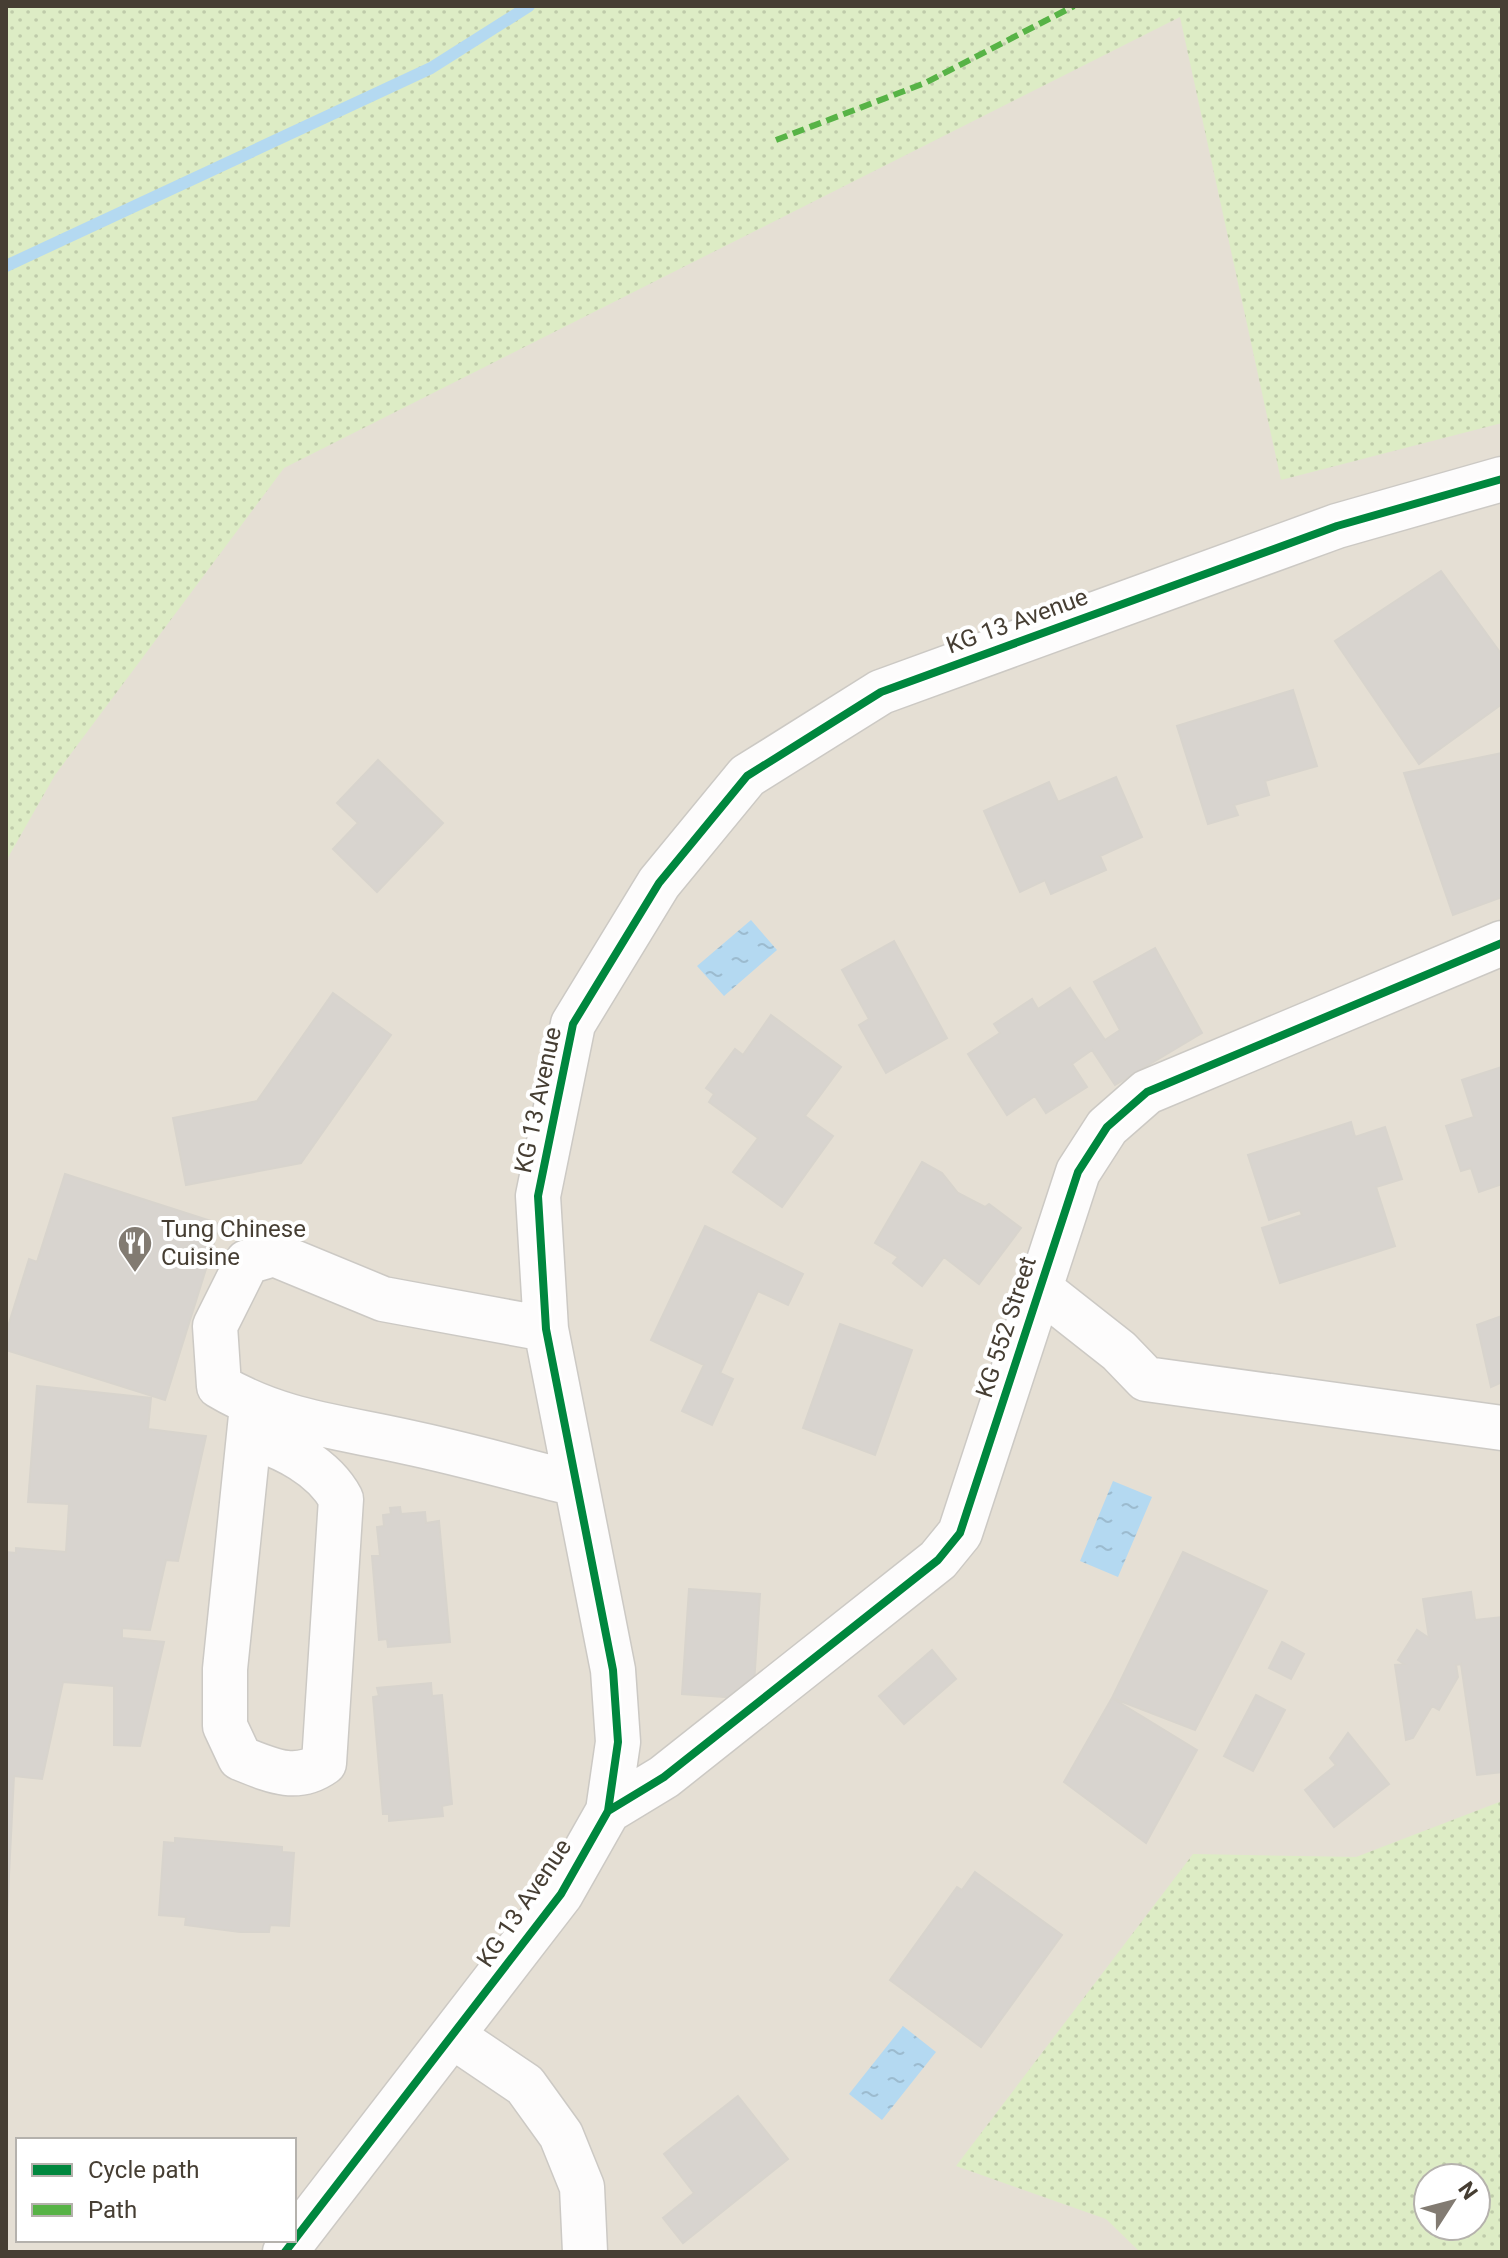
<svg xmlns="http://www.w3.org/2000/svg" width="1508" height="2258" font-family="Roboto,sans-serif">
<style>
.residential{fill:#e5dfd4;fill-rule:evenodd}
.grass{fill:url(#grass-dots);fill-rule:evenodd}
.water{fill:url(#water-ripples)}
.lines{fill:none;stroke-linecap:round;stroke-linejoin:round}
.stream{stroke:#b4d9f1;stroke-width:12}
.building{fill:#d8d4cf;stroke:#d8d4cd;stroke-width:2}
.minor-casing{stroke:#ccc9c4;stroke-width:47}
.minor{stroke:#fdfcfc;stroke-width:44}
.quiet{stroke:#57b346;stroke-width:6;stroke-dasharray:12 6;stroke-linecap:butt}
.cycleway-casing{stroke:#fff;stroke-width:13}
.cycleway{stroke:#00873e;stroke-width:8}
.labels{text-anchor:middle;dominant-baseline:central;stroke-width:8;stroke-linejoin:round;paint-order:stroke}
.street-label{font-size:24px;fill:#463e33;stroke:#fff}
.poi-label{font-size:24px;fill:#463e33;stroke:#fff;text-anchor:start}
</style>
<defs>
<pattern id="grass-dots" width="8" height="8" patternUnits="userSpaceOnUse" patternTransform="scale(2)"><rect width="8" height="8" fill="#ddecc5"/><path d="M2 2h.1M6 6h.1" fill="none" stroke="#bfcbaa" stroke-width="1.8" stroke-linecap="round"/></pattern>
<pattern id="water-ripples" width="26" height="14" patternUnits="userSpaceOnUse" patternTransform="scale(2)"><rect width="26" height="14" fill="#b4d9f1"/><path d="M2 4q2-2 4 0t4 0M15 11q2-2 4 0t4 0" fill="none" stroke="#9cbbcf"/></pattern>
</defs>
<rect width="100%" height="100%" fill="#f0ede8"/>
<!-- residential -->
<path class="residential" d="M6,6H1502V2252H6ZM18,2140H294V2240H18ZM1428,2178H1476V2226H1428Z"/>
<!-- grass -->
<path class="grass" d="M6,6H1502V423L1281,480L1180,17L284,468L55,775L6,861Z
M1502,1801V2252H1140L1106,2219L956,2166L1193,1854L1356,1857ZM1428,2178H1476V2226H1428Z"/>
<!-- water -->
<path class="water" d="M751,920L777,950L724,996L697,966Z
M1113,1481L1152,1497L1118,1577L1080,1561Z
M903,2026L936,2052L882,2120L849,2094Z"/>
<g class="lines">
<!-- stream -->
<path class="stream" d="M6,266L431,68L529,6"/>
</g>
<!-- building -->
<path class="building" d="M1441,571L1502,655V704L1419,764L1335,641Z
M1293,690L1317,766L1265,781L1269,795L1234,805L1238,815L1208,824L1177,726Z
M1502,753V897L1453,915L1404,773Z
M378,760L443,823L377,892L333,849L358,823L337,803Z
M1116,777L1142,837L1100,856L1106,870L1051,894L1045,880L1020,892L984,811L1049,782L1058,802Z
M894,941L947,1038L886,1073L859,1025L869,1019L842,970Z
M1155,948L1202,1033L1115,1085L1092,1050L1072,1064L1087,1087L1046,1113L1035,1096L1007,1115L968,1054L1000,1033L994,1024L1032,999L1038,1009L1070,988L1105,1040L1120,1030L1094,982Z
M333,993L391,1035L301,1163L186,1185L173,1118L257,1101Z
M771,1015L841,1067L805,1116L833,1136L782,1207L733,1172L758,1138L709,1102L714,1094L706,1088L735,1049L743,1055Z
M1502,1067V1184L1479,1192L1471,1168L1461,1171L1446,1126L1474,1117L1462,1080Z
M1351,1122L1355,1137L1385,1127L1402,1179L1376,1187L1395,1246L1280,1283L1262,1228L1302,1215L1300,1210L1269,1220L1248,1155Z
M922,1162L942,1173L958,1193L985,1207L989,1204L1021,1228L979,1284L944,1257L922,1286L893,1263L898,1257L875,1243Z
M65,1174L220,1224L165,1400L6,1350V1333L29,1259L37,1262Z
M705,1226L803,1274L788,1305L758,1291L720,1373L733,1379L712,1425L682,1411L704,1365L651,1340Z
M1502,1316V1382L1491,1387L1477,1325Z
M840,1324L912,1350L875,1455L803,1428Z
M37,1386L151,1398L148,1429L206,1436L178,1561L166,1560L150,1630L122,1628V1638L164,1642L140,1746L114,1745V1686L63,1682L42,1779L14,1776L6,1935V1552L16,1553V1548L66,1552L69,1504L28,1502Z
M400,1507L401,1514L425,1512L426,1523L439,1521L450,1642L388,1647L387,1639L379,1640L372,1556H380L377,1527L384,1526L383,1515L391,1514L390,1508Z
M1183,1552L1267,1591L1195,1730L1112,1698Z
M689,1589L760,1594L753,1699L682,1694Z
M1471,1592L1475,1620L1502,1617V1772L1477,1775L1461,1664L1456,1665L1458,1677L1439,1710L1432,1706L1413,1738L1406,1740L1395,1665L1404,1664L1398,1660L1417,1630L1429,1638L1423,1599Z
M1282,1642L1304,1654L1291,1679L1269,1668Z
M932,1650L956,1679L904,1724L879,1696Z
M431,1683L432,1696L442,1695L452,1804L442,1806L443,1816L389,1821V1814H383L373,1697L379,1696L377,1688Z
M1256,1695L1285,1710L1253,1771L1224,1756Z
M1112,1698L1197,1750L1146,1843L1064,1782Z
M1348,1733L1389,1784L1334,1827L1305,1790L1336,1765L1330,1758Z
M175,1838L282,1847V1852L294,1853L289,1926L270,1925L269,1932H240L185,1925L186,1917L159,1915L164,1842L175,1843Z
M975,1872L1062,1935L981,2047L890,1980L957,1887L962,1890Z
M738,2096L788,2159L683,2243L663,2218L694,2193L664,2154Z"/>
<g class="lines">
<!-- minor casing -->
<g class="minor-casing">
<path id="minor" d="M1039,1288L1119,1351L1146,1379L1502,1428
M546,1329L383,1299L274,1254L247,1262L215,1326L219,1386C279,1422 341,1427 407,1442C464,1454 520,1470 576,1484
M249,1437C284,1446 324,1467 341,1499L324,1763C296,1783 270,1770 240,1758L225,1726V1669L252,1406
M608,1811L664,1777L938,1560L960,1533L1078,1172L1107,1127L1147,1092L1502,943
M454,2037L525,2085L561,2135L582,2187L585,2252
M285,2252L561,1894L608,1811L618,1742L613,1670L546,1329L538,1196L573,1024L659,883L747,776L881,692L1337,526L1502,479"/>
</g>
<!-- minor -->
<use href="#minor" class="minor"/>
<!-- quiet -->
<path class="quiet" d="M776,140L925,83L1074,6"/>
<!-- cycleway casing -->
<g class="cycleway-casing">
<path id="cycleway" d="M608,1811L664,1777L938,1560L960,1533L1078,1172L1107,1127L1147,1092L1502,943
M285,2252L561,1894L608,1811L618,1742L613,1670L546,1329L538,1196L573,1024L659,883L747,776L881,692L1337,526L1502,479"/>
</g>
<!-- cycleway -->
<use href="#cycleway" class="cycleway"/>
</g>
<!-- icons -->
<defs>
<g id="restaurant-pin" transform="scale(1.8)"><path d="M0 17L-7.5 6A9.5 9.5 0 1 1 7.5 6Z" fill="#827b72" stroke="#fff"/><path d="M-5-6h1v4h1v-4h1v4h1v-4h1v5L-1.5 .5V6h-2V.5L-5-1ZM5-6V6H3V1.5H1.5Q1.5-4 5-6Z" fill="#fff"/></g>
</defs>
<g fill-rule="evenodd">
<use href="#restaurant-pin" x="135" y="1243"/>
</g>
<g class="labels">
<!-- street labels -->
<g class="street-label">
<text transform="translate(1017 621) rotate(-20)">KG 13 Avenue</text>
<text transform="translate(538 1100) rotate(-78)">KG 13 Avenue</text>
<text transform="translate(1006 1327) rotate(-72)">KG 552 Street</text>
<text transform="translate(524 1903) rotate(-56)">KG 13 Avenue</text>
</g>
<!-- poi labels -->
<g class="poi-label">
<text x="161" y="1229">Tung Chinese<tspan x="161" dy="28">Cuisine</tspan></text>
</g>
</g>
<!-- border -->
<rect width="1508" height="2258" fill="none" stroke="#463e33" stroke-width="16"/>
<!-- legend -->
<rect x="16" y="2138" width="280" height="104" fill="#ffffff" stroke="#b5b2ad" stroke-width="2"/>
<rect x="32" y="2164" width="40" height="12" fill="#00873e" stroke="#b5b2ad" stroke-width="2"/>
<text x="88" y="2178" font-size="24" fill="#463e33">Cycle path</text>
<rect x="32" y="2204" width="40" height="12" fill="#57b346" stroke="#b5b2ad" stroke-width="2"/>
<text x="88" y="2218" font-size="24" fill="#463e33">Path</text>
<!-- north arrow -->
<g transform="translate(1452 2202) rotate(54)"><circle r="38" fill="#ffffff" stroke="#b5b2ad" stroke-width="2"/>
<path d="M0-6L14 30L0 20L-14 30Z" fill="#827b72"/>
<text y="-12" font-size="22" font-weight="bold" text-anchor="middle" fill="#463e33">N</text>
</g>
</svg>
